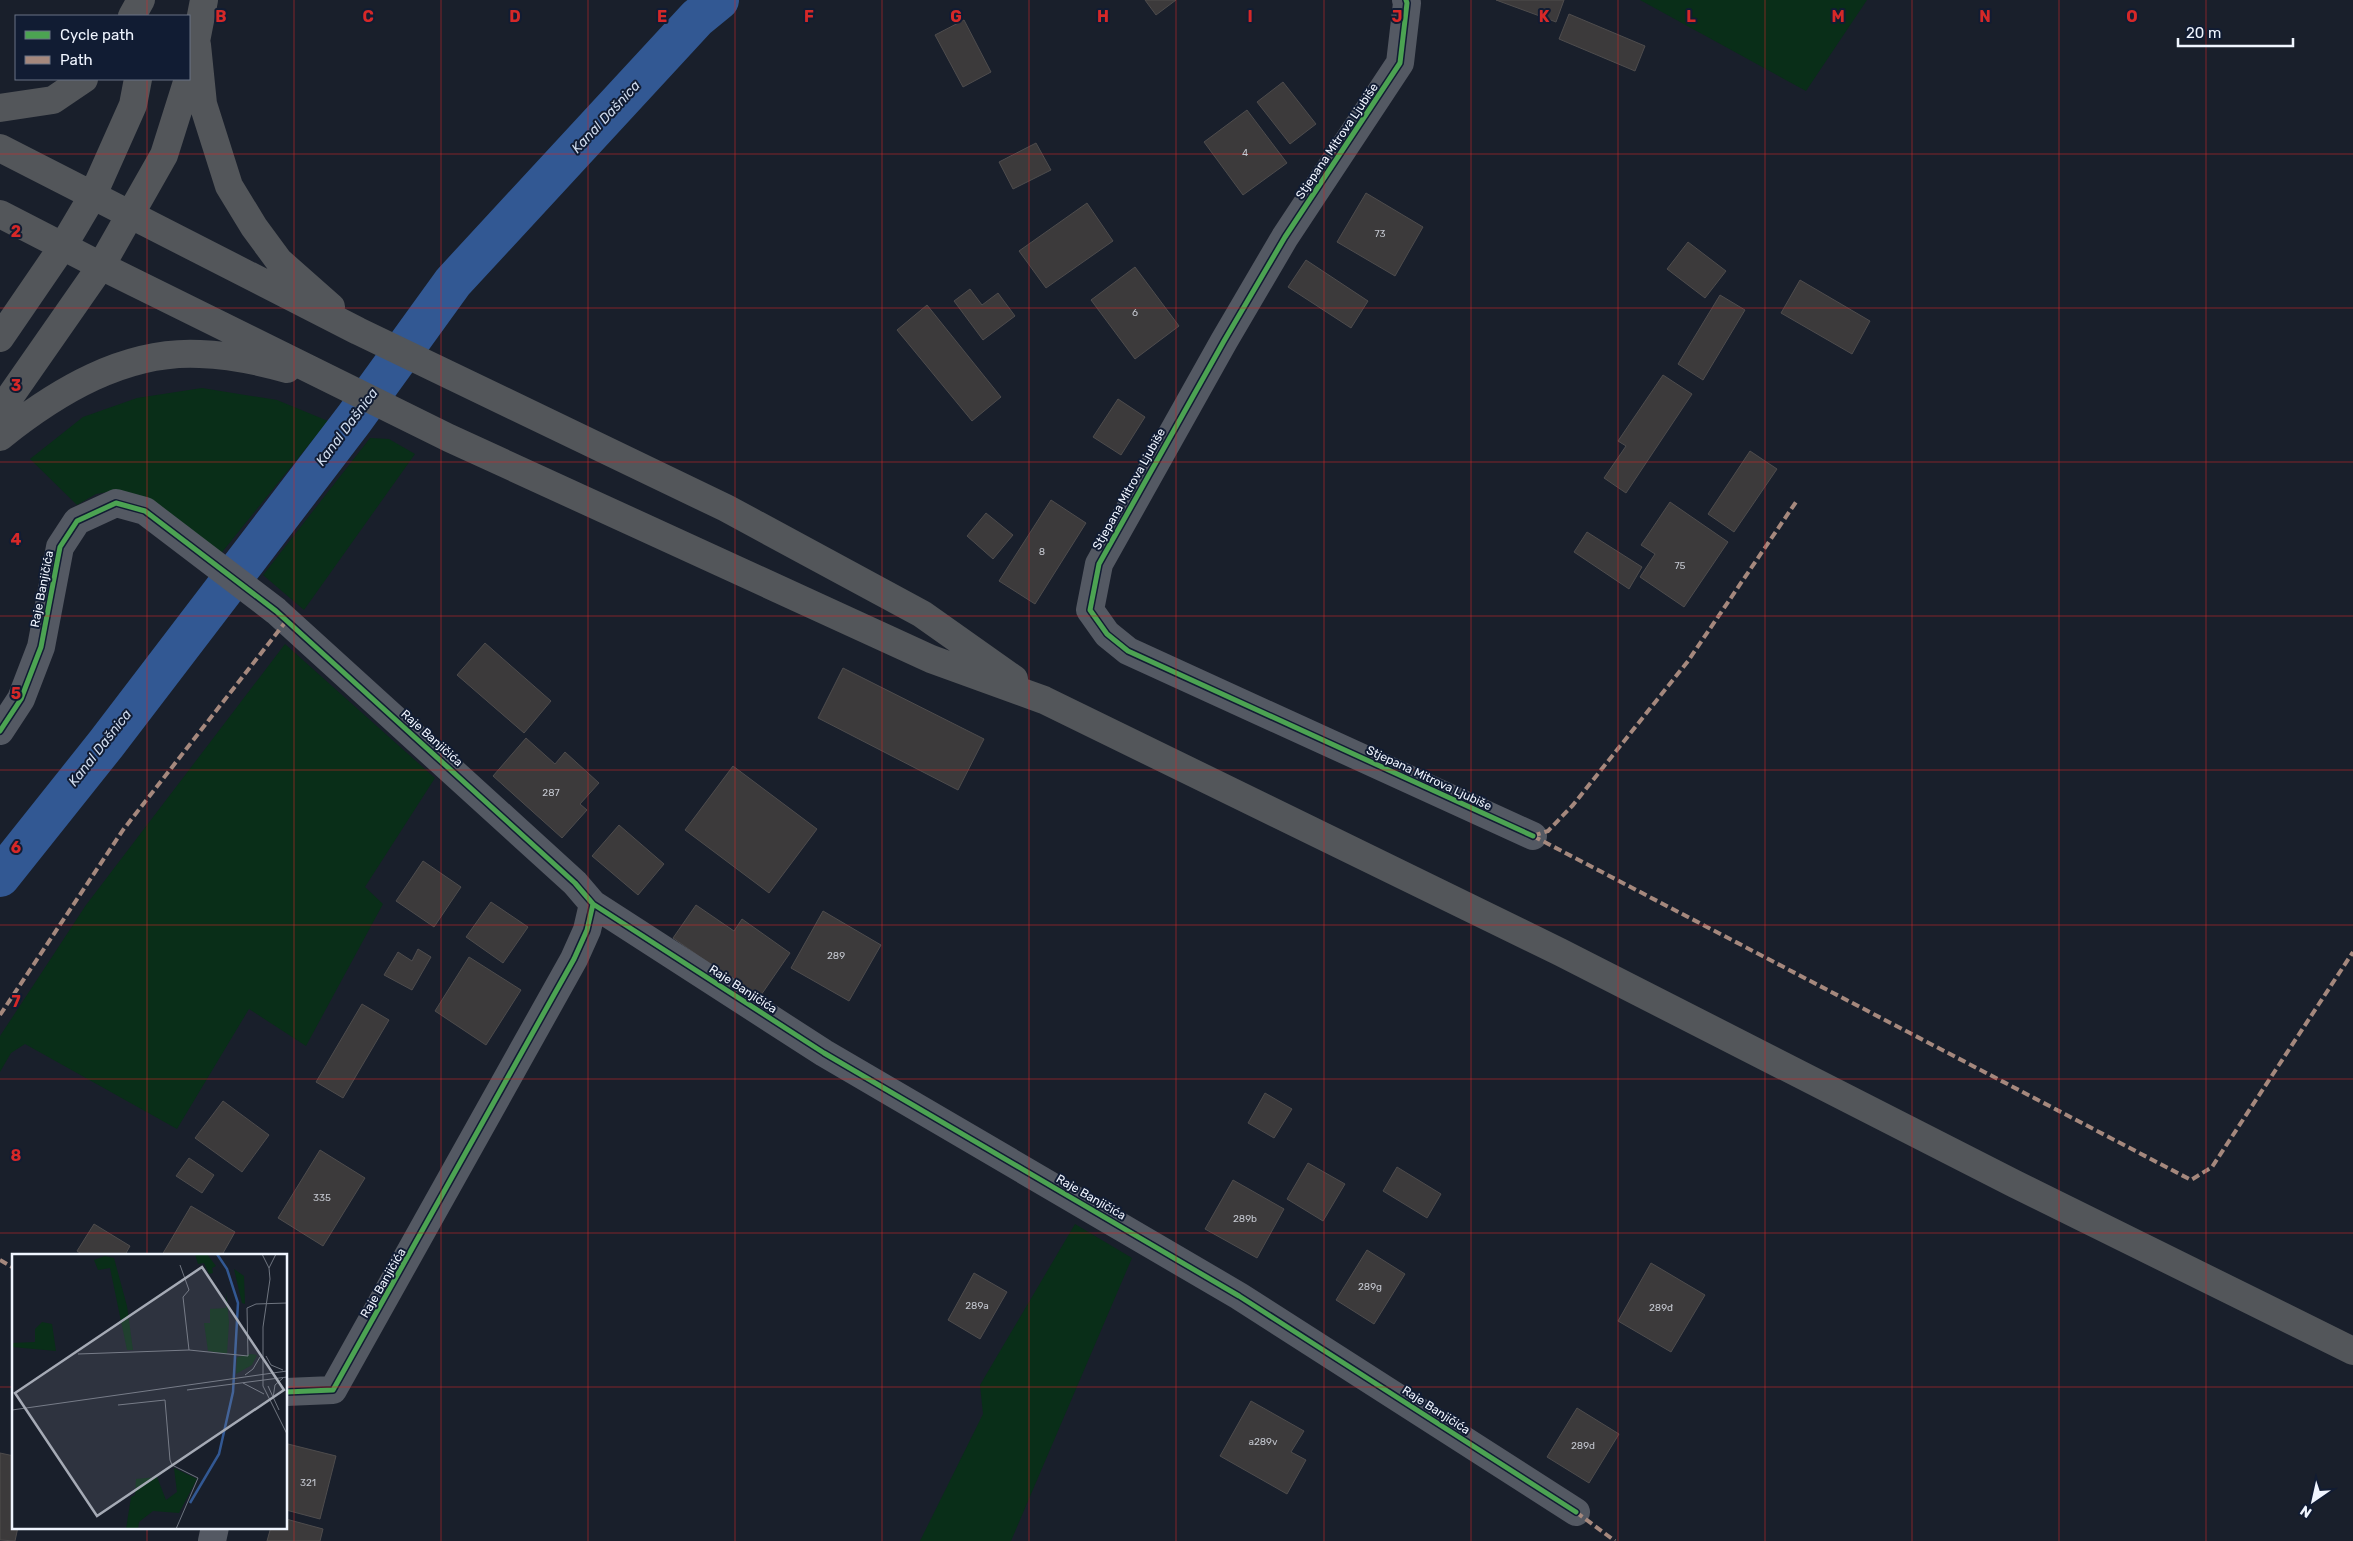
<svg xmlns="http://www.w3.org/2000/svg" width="2353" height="1541" font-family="Rubik,sans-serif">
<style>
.green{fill:#092e18}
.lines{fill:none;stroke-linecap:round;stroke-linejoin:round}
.canal{stroke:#325893;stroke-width:40}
.building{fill:#3c3a3b;stroke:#4e4c4d}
.minor{stroke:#545963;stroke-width:28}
.major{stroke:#53565a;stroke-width:28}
.quiet{stroke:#a5887d;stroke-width:4;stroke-dasharray:8 4;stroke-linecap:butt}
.cycleway-casing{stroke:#111c33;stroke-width:8}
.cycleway{stroke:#4ca352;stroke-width:5}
.grid{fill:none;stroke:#d62828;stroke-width:1;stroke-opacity:0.55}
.labels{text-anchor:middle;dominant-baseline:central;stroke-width:4;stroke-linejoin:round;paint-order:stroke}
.number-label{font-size:10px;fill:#c3c6ce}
.street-label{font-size:12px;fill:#f0f5ff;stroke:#111c33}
.water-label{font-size:14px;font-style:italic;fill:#cfdbed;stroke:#111c33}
.inset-river{fill:none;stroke:#325893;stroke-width:2.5}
.inset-road{fill:none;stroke:#6f7580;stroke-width:1}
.view{fill:#a5aab5;fill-opacity:0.15;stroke:#a5aab5;stroke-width:2.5}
.inset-edge{fill:none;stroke:#f0f5ff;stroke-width:2.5}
.grid-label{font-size:16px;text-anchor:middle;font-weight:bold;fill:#d62828;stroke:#111c33;stroke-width:4;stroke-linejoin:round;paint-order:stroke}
</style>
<rect width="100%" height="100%" fill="#191f2b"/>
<!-- green -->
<path class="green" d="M1640,0H1867L1806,91Z
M202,388L277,400L328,421L219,556L113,491L96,494L77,505L30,459L83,417L137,398Z
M370,438L389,439L415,454L304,610L263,575Z
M285,644L435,778L365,887L383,904L306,1046L249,1009L177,1129L25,1044L11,1053L0,1072V1036L86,905Z
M1075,1224L1132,1258L1011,1541H920L983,1414L980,1385Z"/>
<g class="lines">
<!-- canal -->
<path class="canal" d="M0,877L106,744L354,419L453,282L697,18L719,0"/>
</g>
<!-- building -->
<path class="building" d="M1145,0H1176L1156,15Z
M1496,0H1564L1556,22Z
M1569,14L1645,46L1635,71L1559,39Z
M964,20L991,72L963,87L935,35Z
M1283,82L1316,124L1290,144L1257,102Z
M1247,110L1287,163L1243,195L1204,142Z
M1036,143L1051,170L1013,189L999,162Z
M1366,193L1423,227L1395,276L1337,242Z
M1087,203L1113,241L1046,288L1019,251Z
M1688,242L1726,271L1705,298L1667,269Z
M1306,260L1368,301L1351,328L1288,287Z
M1135,267L1179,326L1135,359L1091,300Z
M1800,280L1870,321L1852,354L1781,313Z
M970,289L982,305L998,293L1015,316L983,340L954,301Z
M1720,295L1745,310L1703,380L1678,364Z
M927,305L1001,397L972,421L897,330Z
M1663,375L1692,394L1626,493L1604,478L1626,446L1618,441Z
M1118,399L1145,417L1121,455L1093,437Z
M1750,451L1777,469L1734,532L1708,514Z
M1051,500L1086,523L1035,604L999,581Z
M1670,502L1728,542L1684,607L1640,577L1655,554L1641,545Z
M986,513L1013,535L993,559L967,536Z
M1587,532L1642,567L1629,589L1574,552Z
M485,643L551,701L524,733L457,675Z
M843,668L984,739L958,790L818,718Z
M526,738L555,764L565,752L599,783L580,804L587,810L562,838L493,776Z
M733,766L817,829L769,893L685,830Z
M619,825L664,864L638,895L592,856Z
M423,861L461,887L434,927L396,901Z
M491,902L528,927L503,963L466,937Z
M696,905L734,931L742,919L790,953L759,998L673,938Z
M823,911L881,945L849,1001L791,968Z
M418,949L431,957L412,990L384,975L398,952L412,961Z
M469,957L521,990L486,1045L435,1011Z
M362,1004L389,1020L343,1098L316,1082Z
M1265,1093L1292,1109L1274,1138L1248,1123Z
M223,1101L269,1135L242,1172L195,1138Z
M320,1150L365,1178L323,1246L278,1218Z
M189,1158L214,1175L202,1193L176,1176Z
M1308,1163L1345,1184L1323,1221L1287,1199Z
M1397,1167L1441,1194L1427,1218L1383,1191Z
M1233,1180L1284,1209L1257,1258L1205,1229Z
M191,1206L235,1232L222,1255H162Z
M94,1224L130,1246L125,1255H83L77,1251Z
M1367,1250L1405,1274L1374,1324L1336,1300Z
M1651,1263L1705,1295L1671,1352L1618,1321Z
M974,1273L1007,1292L980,1339L948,1320Z
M1251,1401L1304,1431L1291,1452L1306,1460L1287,1494L1220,1456Z
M1577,1408L1619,1434L1589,1483L1547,1457Z
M288,1444L336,1456L320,1519L286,1510V1452Z
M0,1453L14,1456V1527H18L15,1541L0,1540Z
M286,1519L323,1529L320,1541H267L271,1527H286Z"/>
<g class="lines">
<!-- minor -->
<path class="minor" d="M1406,0L1407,3L1400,63L1285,237L1224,341L1099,564L1090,610L1107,634L1128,651L1533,836
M0,731L21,699L41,647L60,547L77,521L116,503L145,511L276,611L575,883L593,904L587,930L574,959L333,1390L286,1392
M593,904L824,1053L1239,1296L1576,1512
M212,1541L215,1527"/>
<!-- major -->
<path class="major" d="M132,16L141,0
M197,45L203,104L229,186L254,227L279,261L331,307
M192,62L204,0
M0,108L53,100L84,79
M0,148L358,331L726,508L922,614L1014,679
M0,214L101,266L449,438L931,659L1044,700L1560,952L2015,1184L2353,1351
M0,338L63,246L92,197L133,105L138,79
M0,411L101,266L164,155L188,79
M0,437C56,392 125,350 200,354C229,355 259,361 287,369"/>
<!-- quiet -->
<path class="quiet" d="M1533,836L2191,1180L2212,1167L2353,952
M1533,836L1548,831L1573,805L1688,661L1796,502
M0,1015L123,830L287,620
M0,1260L14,1268
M1576,1512L1615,1541"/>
<!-- cycleway casing -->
<g class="cycleway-casing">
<path id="cycleway" d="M1406,0L1407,3L1400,63L1285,237L1224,341L1099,564L1090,610L1107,634L1128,651L1533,836
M0,731L21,699L41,647L60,547L77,521L116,503L145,511L276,611L575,883L593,904L587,930L574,959L333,1390L286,1392
M593,904L824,1053L1239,1296L1576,1512"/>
</g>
<!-- cycleway -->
<use href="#cycleway" class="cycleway"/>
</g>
<!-- grid -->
<path class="grid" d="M147,0V16M294,0V1541M441,0V1541M588,0V1541M735,0V1541M882,0V1541M1029,0V1541M1176,0V1541M1324,0V1541M1471,0V1541M1618,0V1541M1765,0V1541M1912,0V1541M2059,0V1541M2206,0V1541M147,79V1255M0,154H2353M0,308H2353M0,462H2353M0,616H2353M0,770H2353M0,925H2353M0,1079H2353M0,1233H2353M0,1387H14M286,1387H2353M147,1527V1541"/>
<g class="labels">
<!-- number labels -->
<g class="number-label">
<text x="1245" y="153">4</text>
<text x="1380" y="234">73</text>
<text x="1135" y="313">6</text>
<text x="1042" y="552">8</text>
<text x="1680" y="566">75</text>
<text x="551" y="793">287</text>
<text x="836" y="956">289</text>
<text x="322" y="1198">335</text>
<text x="1245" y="1219">289b</text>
<text x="1370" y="1287">289g</text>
<text x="977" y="1306">289a</text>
<text x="1661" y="1308">289đ</text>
<text x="1263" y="1442">a289v</text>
<text x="1583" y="1446">289d</text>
<text x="308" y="1483">321</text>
</g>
<!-- street labels -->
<g class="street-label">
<text transform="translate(1337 141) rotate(-56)">Stjepana Mitrova Ljubiše</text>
<text transform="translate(1129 489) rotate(-61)">Stjepana Mitrova Ljubiše</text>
<text transform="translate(42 589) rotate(-79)">Raje Banjičića</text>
<text transform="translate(432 738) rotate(42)">Raje Banjičića</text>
<text transform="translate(1429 778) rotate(25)">Stjepana Mitrova Ljubiše</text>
<text transform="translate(743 989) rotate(33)">Raje Banjičića</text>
<text transform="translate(1091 1197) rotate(30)">Raje Banjičića</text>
<text transform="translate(383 1283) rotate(-60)">Raje Banjičića</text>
<text transform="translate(1436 1410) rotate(33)">Raje Banjičića</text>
</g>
<!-- water labels -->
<g class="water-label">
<text transform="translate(606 117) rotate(-47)">Kanal Dašnica</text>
<text transform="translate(347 427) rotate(-53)">Kanal Dašnica</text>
<text transform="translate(100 748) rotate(-52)">Kanal Dašnica</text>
</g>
</g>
<!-- overview -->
<g transform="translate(12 1254)">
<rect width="275" height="275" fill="#191f2b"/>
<path d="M183,0H195L204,12L200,14L201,19L197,20L192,9L186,10ZM93,2L102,4L115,52L121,96H115L98,14L86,16L82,6ZM222,15L232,22L233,50L230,49ZM214,38L217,68L215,100L196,97L192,69H198V55L214,54ZM30,68L40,70L44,97L0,93V89L23,88V75ZM239,100L245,101L240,111L224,120L225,103ZM162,214L185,225L167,259L141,257L127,268L126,275H114L119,243L123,241L124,225L145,223L154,246L165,238Z" fill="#092e18"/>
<path class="inset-river" d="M178,249L207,200L221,138L226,49L215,15L205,0"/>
<path class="inset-road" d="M250,0L257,14L258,25L251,73V132L275,180M168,11L177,36L171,43L177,96L236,102L235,54L244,50L275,49M257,14L264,0M66,100L177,96M254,102L259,111L271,116M233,121L241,115L248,103M231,129L252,140M256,132L267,156M175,136L275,123M261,144L263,131L271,124M106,151L153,146L158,206L160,211L186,224L164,275M0,156L275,117"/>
<path class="view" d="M190,13L272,136L85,262L3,139Z"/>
<rect width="275" height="275" class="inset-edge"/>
</g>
<g class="grid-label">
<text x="221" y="22">B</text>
<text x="368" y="22">C</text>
<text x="515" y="22">D</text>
<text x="662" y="22">E</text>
<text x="809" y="22">F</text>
<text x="956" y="22">G</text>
<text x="1103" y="22">H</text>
<text x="1250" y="22">I</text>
<text x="1397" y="22">J</text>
<text x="1544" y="22">K</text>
<text x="1691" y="22">L</text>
<text x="1838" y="22">M</text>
<text x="1985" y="22">N</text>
<text x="2132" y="22">O</text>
<text x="16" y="237">2</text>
<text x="16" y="391">3</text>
<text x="16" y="545">4</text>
<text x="16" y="699">5</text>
<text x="16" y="853">6</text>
<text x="16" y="1007">7</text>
<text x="16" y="1161">8</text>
</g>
<!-- legend -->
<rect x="15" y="15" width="175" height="65" fill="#111c33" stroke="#6a7385"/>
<rect x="25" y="31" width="25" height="8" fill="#4ca352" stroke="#6a7385"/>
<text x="60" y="40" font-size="15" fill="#f0f5ff">Cycle path</text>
<rect x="25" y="56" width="25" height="8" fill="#a5887d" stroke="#6a7385"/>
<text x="60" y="65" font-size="15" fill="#f0f5ff">Path</text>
<!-- north arrow -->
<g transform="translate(2313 1501) rotate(214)" stroke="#111c33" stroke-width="4" paint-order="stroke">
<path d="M0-4L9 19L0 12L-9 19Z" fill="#f0f5ff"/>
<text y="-8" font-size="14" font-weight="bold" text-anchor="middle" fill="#f0f5ff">N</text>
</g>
<!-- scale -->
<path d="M2178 38v8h115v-8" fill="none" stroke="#f0f5ff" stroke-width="2.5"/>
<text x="2186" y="38" font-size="15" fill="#f0f5ff" stroke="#111c33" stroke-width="4" paint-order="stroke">20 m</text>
</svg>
